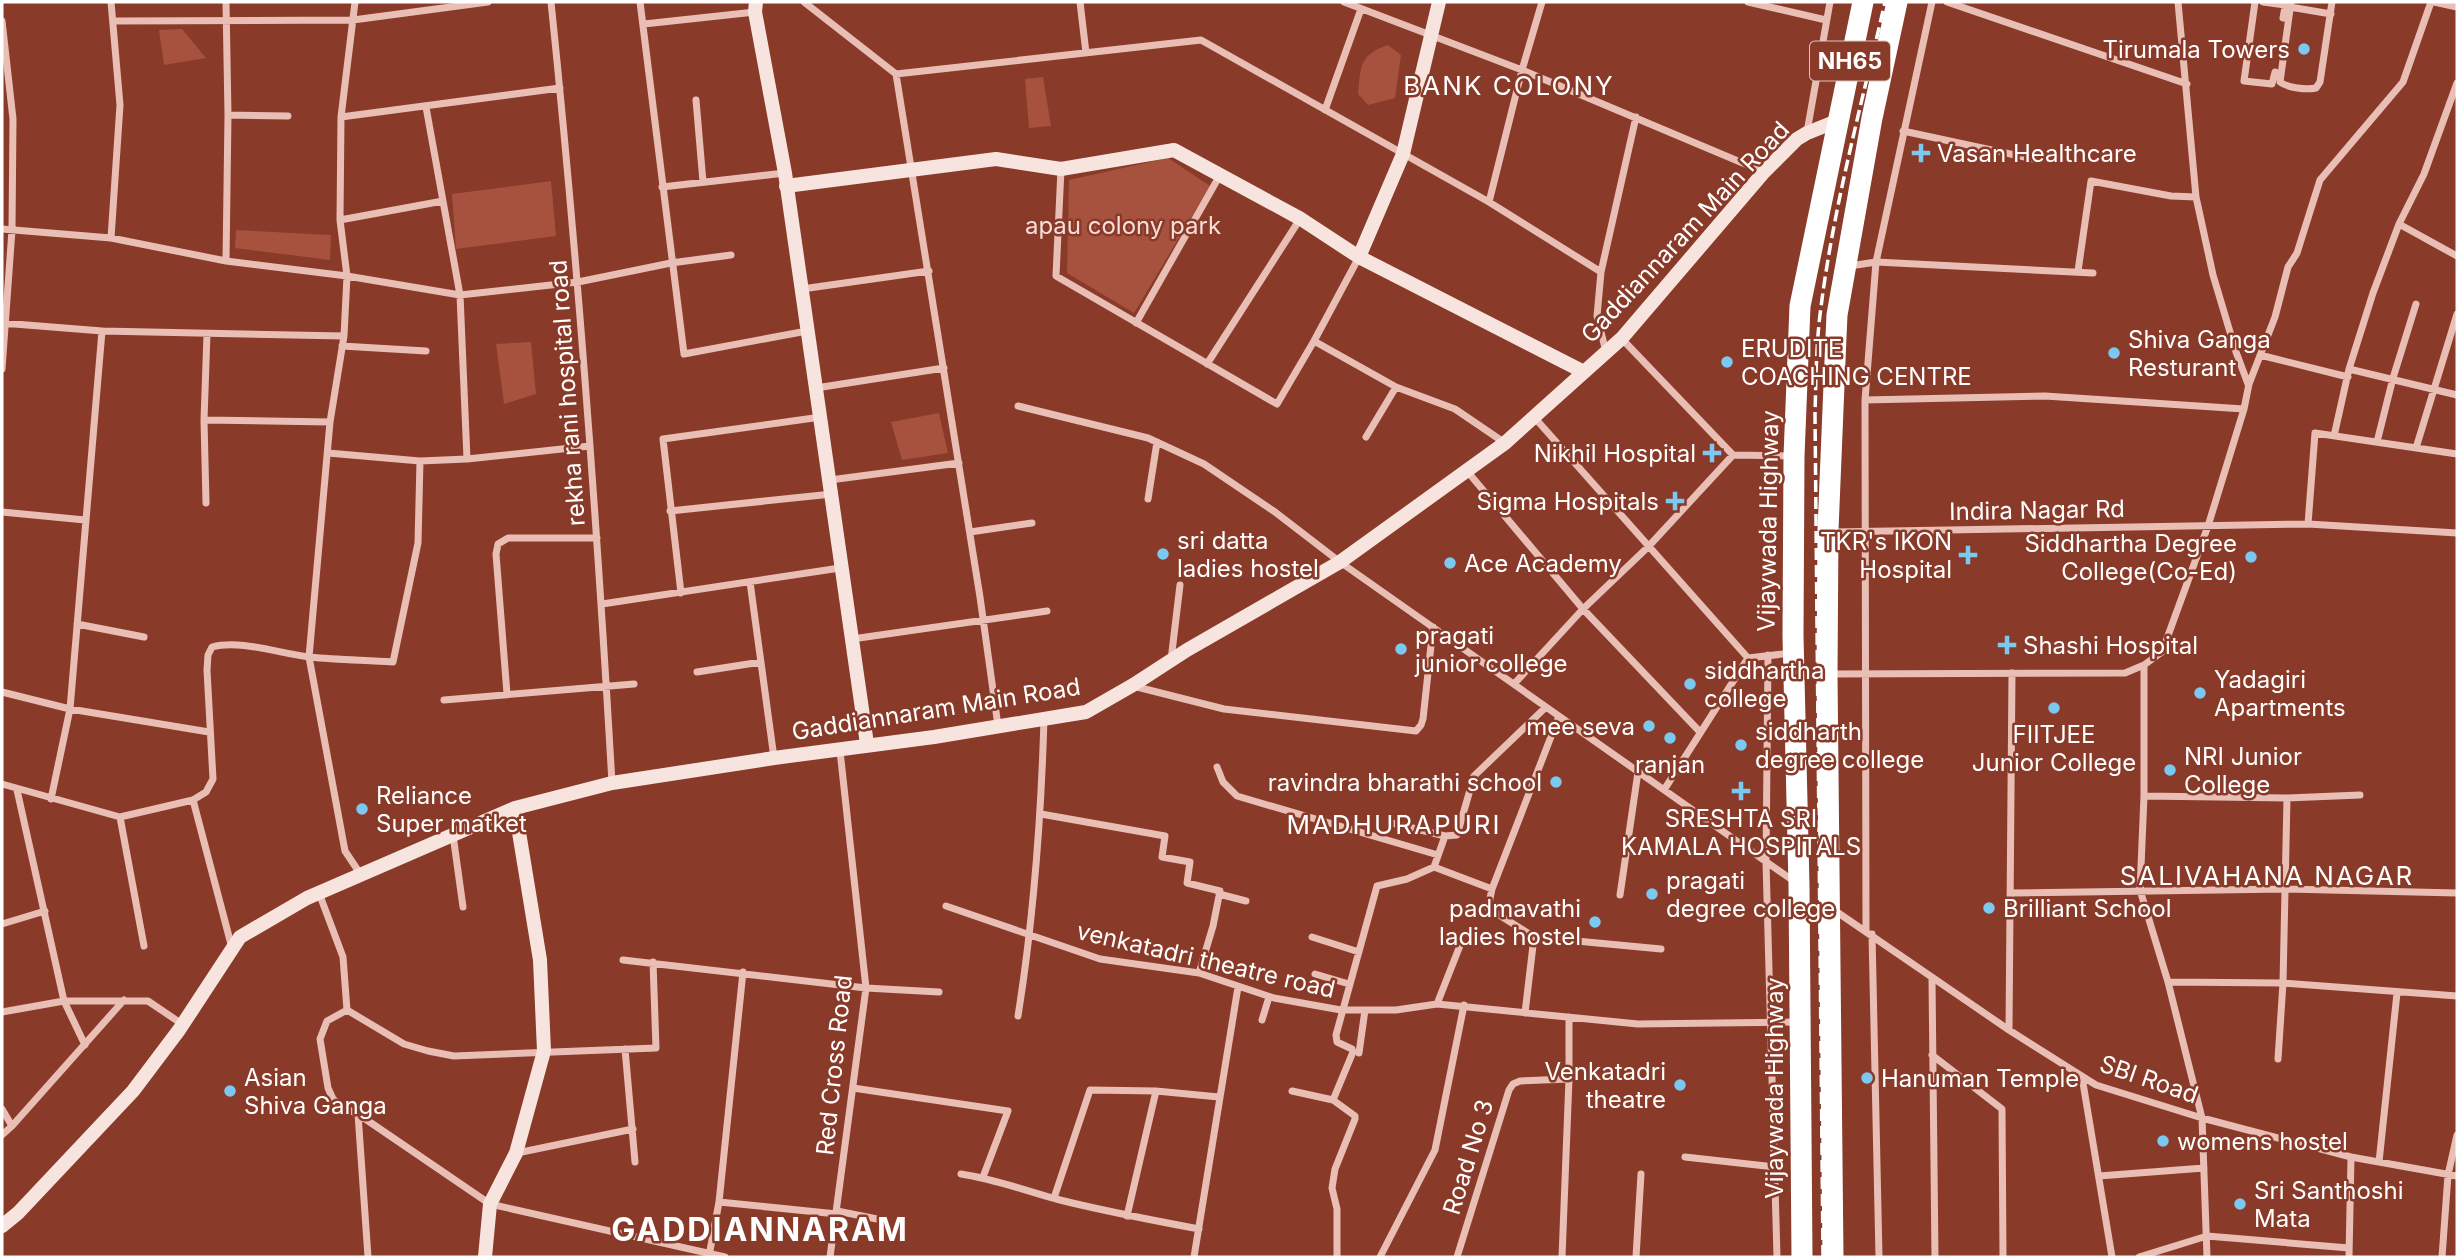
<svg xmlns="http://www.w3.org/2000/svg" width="2459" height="1259" font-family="Inter,sans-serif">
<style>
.green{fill:#a7523f}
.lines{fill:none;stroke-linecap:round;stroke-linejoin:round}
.street{stroke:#e9beb5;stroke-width:7}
.secondary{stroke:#f8e4df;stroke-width:14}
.highway{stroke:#fff;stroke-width:21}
.rail{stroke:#fff;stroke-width:3.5;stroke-dasharray:12 5;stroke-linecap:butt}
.poi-dot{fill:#7bc9f1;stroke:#893a28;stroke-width:2.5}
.labels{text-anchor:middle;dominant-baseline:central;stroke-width:5;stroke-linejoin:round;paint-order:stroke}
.shield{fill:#893a28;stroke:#dcc4be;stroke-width:2}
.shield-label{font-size:23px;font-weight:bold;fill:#fff}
.poi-label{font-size:24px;fill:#fff;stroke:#893a28;text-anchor:start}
.park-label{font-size:24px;fill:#f7ded9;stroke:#893a28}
.street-label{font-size:24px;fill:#fff;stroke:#893a28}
.neighbourhood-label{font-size:26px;letter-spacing:2px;fill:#fff;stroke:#893a28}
.district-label{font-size:32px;font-weight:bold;letter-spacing:2px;fill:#fff;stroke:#893a28}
</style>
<rect width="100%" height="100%" fill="#893a28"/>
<!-- green -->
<path class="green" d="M182,29L206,58L164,65L159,30Z
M1388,45L1401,55L1395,98L1368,105L1358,94C1361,66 1359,55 1388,45Z
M1043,77L1051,126L1029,128L1025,79Z
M1168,158L1210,186L1134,313L1067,273L1069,180Z
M551,181L556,236L456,249L452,194Z
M236,230L331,235L330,260L235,248Z
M531,342L536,394L504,404L496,344Z
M939,413L948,453L902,460L891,422Z"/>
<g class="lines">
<!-- street -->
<path class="street" d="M355,2L341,117L340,220L347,276L344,336L330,422L309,657L345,851L361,875
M551,2C578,262 597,522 612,783
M640,2L684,354L807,331
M804,2L896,74L980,597L998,726
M1080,2L1086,53
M1344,2L1522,70L1764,172
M1748,2L1826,20
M1947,2L2187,84
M2178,2L2196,197L2213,275L2236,352L2248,384
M2255,2L2244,81L2272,84L2275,72
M2263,2L2285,5
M2291,2L2280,82C2288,88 2306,90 2316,88L2320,82L2332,2
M2434,2L2457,7
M2290,7L2331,14
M2283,18L2286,2
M2,21L13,119L12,230L2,369
M114,21L353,20L488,2
M644,24L755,12
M896,74L1201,40L1489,202L1601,272
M696,100L703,182
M426,107L460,295L467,459L590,446
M1325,110L1361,9
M228,115L288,116
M341,117L560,88
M1903,131L2034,159
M1807,132L1830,2
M1061,169L1056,276L1277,404L1314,341
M662,187L785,173
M1489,202L1522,70L1542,2
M340,220L443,201
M2399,224L2457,256
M2,229L111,238L226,261L347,276L460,295L578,282L671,263L731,255
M111,238L120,105L111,2
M1359,257L1314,341L1396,387L1455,409L1505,443
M226,261L228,115L226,2
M1850,266L1876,262L2093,273
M2078,271L2091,181L2171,196L2196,197
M802,289L929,271
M2,323L102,331L344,336
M1136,323L1220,175
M1622,339L1733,455L1791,456
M342,346L426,351
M1606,352L1597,316L1601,272L1636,117
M2260,355L2348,377
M1207,364L1300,219
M2349,369L2457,395
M816,388L944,368
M1865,400L2045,396L2244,409
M1018,406L1148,438L1204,464L1275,512L1340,562L1795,882
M1534,417L1748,658L1792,653
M204,420L330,422
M2334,436L2349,369L2373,293L2399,224L2424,174L2457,83
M1366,437L1396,387
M2377,442L2393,378L2416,304
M2416,448L2457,314
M328,453L420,461
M1467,471L1583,609L1700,732
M830,480L959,463
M1148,499L1157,442
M206,503L204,420L207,334
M670,511L832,494
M2,512L85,520
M2308,524L2315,433L2457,454
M970,532L1032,523
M1832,532L2308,524L2457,533
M750,582L774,758
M681,593L663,439L821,417
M602,604L840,568
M77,624L144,637
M852,639L1047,611
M1768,655L1766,862L1777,1257
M1171,660L1180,585
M697,672L761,662
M1831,674L2125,673L2144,665
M1514,684L1583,609L1648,547L1733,455
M1133,686L1224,709L1416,731L1421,725L1423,719L1433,627
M2,692L70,709L209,732
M507,694L496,554L498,544L508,538H597
M444,700L634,684
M1559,716L1492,889L1488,908L1534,937L1661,949
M1217,767L1223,782L1237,796L1438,855
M2,784L120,817
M17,790L64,1001L85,1045
M1664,790L1748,658
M2144,796L2287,798L2360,795
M51,799L70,709L102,331
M193,800L232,948
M1041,814L1165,836L1162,857L1190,862L1187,883L1220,891L1213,926L1199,973
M1392,823L1445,836
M453,835L463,907
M1434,867L1492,889
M319,893L343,957L347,1010L404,1044L428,1051L454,1056L656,1048L653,962
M2010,893L2286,889L2457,893
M1219,894L1246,901
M1620,895L1638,772
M946,906L1100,959L1199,973L1274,998L1341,1010H1396L1437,1004L1638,1024L1799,1022
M1834,910L2009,1030L2096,1085L2202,1118L2351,1157L2457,1176
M2,924L45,911
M1866,930L1865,400L1876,262L1932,2
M1872,934L1879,1257
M1312,937L1359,952
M144,946L120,817L193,800L206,792L213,779L207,670L208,655L212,647C240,639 281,654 310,657C338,660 365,660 393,662L418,543L420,461L467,459
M623,960L866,988L939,992
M1315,974L1349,984
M1932,979L1935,1257
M2168,982L2283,983L2457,996
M1437,1004L1461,943
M347,1010L327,1021L320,1039L328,1088L333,1099L344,1108L358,1114L490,1204L725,1257
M2,1012L64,1001H148L182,1024
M1525,1013L1534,937
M1018,1016C1034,916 1041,821 1044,719
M1262,1020L1269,997
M2009,1030L2012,673
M625,1049L635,1162
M1359,1053L1365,1010
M1932,1055L2002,1109L2003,1257
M2278,1059L2283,983L2287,798
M2082,1077L2112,1257
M853,1088L1008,1111L983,1177
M1292,1091L1333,1100L1353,1052L1352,1049L1337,1042L1336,1035L1377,886L1407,879L1434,867L1445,836L1457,835L1474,776L1546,707
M1333,1100L1355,1116V1119L1335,1169L1332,1188L1337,1209V1257
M2,1109L12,1126
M358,1114L368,1257
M2,1135L12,1126L124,1000
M517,1153L633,1129
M1685,1157L1775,1167
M2379,1162L2397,993
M961,1174C994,1179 1024,1190 1056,1199C1103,1211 1151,1220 1199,1229
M2099,1176L2204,1168
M1054,1198L1090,1090L1156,1091L1219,1097
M719,1202L837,1214
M837,1211L877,1219
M1127,1216L1156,1091
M709,1256L719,1202L743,972
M830,1257L866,988L840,751
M1194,1257L1238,987
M1380,1257L1435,1150L1464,1005
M1457,1257L1509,1090L1513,1084L1520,1081L1569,1079
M1562,1257L1569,1079V1017
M1636,1257L1641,1174
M2139,1257L2207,1236L2349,1248
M2207,1257L2202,1118L2168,982L2140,890L2144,796V665L2162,652L2208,526L2244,409L2249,384L2275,317L2288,267L2297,253L2320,180L2403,82L2431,2
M2349,1257L2351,1157
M2442,1257L2448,1175L2457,1135"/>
<!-- secondary -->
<path class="secondary" d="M756,2L755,12L785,173L867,744
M786,186L996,159L1061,169L1174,150L1301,219L1359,257L1584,372
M1359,257L1403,154L1439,2
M2,1226L18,1213L133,1091L179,1030L240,937L307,898L515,808L612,783L774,758L934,737L1086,712L1133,685L1187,650L1340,562L1505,443L1622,338L1764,172L1797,139L1807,133L1837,121
M485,1257L490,1204L516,1153L544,1051L540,960L515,808"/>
<!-- highway -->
<path class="highway" d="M1802,1257L1799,885L1793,636L1794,456L1800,306L1863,2
M1833,1257L1827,674L1828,530L1836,337L1837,315L1872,118L1897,2"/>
<!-- rail -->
<path class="rail" d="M1823,1257L1815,414C1816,379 1816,343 1821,307C1834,204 1862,103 1885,2"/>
</g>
<!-- markers -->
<g class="poi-dot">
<circle cx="2304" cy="49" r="7"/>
<path d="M1917.5 142.5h7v7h7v7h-7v7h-7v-7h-7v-7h7z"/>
<circle cx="2114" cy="353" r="7"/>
<circle cx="1727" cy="362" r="7"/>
<path d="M1708.5 442.5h7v7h7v7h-7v7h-7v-7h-7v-7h7z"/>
<path d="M1671.5 490.5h7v7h7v7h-7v7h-7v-7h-7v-7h7z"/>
<circle cx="1163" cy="554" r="7"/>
<path d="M1964.5 544.5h7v7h7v7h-7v7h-7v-7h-7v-7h7z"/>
<circle cx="2251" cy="557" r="7"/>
<circle cx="1450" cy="563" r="7"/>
<path d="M2003.5 634.5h7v7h7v7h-7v7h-7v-7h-7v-7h7z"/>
<circle cx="1401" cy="649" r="7"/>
<circle cx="1690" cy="684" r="7"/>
<circle cx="2200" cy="693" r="7"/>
<circle cx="2054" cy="708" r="7"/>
<circle cx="1649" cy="726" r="7"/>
<circle cx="1670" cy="738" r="7"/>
<circle cx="1741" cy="745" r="7"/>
<circle cx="2170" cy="770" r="7"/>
<circle cx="1556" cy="782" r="7"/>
<path d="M1737.5 780.5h7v7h7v7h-7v7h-7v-7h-7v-7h7z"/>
<circle cx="362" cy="809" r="7"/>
<circle cx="1652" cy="894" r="7"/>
<circle cx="1989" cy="908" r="7"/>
<circle cx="1595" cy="922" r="7"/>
<circle cx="1867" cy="1078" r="7"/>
<circle cx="1680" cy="1085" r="7"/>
<circle cx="230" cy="1091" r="7"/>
<circle cx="2163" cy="1141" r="7"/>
<circle cx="2240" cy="1204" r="7"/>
</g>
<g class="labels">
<!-- shield labels -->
<rect class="shield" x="1810" y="41.5" width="80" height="39" rx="5"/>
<g class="shield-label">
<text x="1850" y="61">NH65</text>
</g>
<!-- poi labels -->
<g class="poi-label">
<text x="2290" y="49" text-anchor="end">Tirumala Towers</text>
<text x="1937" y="153">Vasan Healthcare</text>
<text x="2128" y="339">Shiva Ganga<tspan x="2128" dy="28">Resturant</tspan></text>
<text x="1741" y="348">ERUDITE<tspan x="1741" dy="28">COACHING CENTRE</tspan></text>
<text x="1696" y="453" text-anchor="end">Nikhil Hospital</text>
<text x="1659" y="501" text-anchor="end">Sigma Hospitals</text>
<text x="1177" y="540">sri datta<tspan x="1177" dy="28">ladies hostel</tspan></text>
<text x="1952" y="541" text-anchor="end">TKR's IKON<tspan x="1952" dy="28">Hospital</tspan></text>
<text x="2237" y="543" text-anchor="end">Siddhartha Degree<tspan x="2237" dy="28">College(Co-Ed)</tspan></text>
<text x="1464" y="563">Ace Academy</text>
<text x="1415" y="635">pragati<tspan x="1415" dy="28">junior college</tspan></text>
<text x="2023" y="645">Shashi Hospital</text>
<text x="1704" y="670">siddhartha<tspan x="1704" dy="28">college</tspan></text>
<text x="2214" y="679">Yadagiri<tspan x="2214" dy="28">Apartments</tspan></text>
<text x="1635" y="726" text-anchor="end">mee seva</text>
<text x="1755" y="731">siddharth<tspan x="1755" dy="28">degree college</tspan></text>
<text x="2054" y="734" text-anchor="middle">FIITJEE<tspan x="2054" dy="28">Junior College</tspan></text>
<text x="2184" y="756">NRI Junior<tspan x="2184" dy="28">College</tspan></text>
<text x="1670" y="764" text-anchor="middle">ranjan</text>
<text x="1542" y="782" text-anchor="end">ravindra bharathi school</text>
<text x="376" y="795">Reliance<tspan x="376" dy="28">Super matket</tspan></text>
<text x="1741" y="818" text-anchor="middle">SRESHTA SRI<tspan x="1741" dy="28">KAMALA HOSPITALS</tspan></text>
<text x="1666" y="880">pragati<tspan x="1666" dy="28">degree college</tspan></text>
<text x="1581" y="908" text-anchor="end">padmavathi<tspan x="1581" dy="28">ladies hostel</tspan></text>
<text x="2003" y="908">Brilliant School</text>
<text x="1666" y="1071" text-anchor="end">Venkatadri<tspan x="1666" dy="28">theatre</tspan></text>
<text x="244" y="1077">Asian<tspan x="244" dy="28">Shiva Ganga</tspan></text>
<text x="1881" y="1078">Hanuman Temple</text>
<text x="2177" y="1141">womens hostel</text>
<text x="2254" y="1190">Sri Santhoshi<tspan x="2254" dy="28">Mata</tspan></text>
</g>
<!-- park labels -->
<g class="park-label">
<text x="1123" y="225">apau colony park</text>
</g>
<!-- street labels -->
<g class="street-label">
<text transform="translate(1685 232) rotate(-47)">Gaddiannaram Main Road</text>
<text transform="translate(567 393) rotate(-94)">rekha rani hospital road</text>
<text transform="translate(2037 510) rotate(-1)">Indira Nagar Rd</text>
<text transform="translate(1768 521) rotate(-89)">Vijaywada Highway</text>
<text transform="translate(936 709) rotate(-9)">Gaddiannaram Main Road</text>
<text transform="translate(1206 960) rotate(13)">venkatadri theatre road</text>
<text transform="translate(834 1065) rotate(-84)">Red Cross Road</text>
<text transform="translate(2149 1079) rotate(19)">SBI Road</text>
<text transform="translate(1774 1088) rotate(-90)">Vijaywada Highway</text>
<text transform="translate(1468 1157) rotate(-73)">Road No 3</text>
</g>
<!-- neighbourhood labels -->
<g class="neighbourhood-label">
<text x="1509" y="85">BANK COLONY</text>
<text x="1394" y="824">MADHURAPURI</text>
<text x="2267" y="875">SALIVAHANA NAGAR</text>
</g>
<!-- district labels -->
<g class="district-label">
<text x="760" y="1229">GADDIANNARAM</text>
</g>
</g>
<!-- border -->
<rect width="2459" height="1259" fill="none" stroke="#ffffff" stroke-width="7"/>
</svg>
